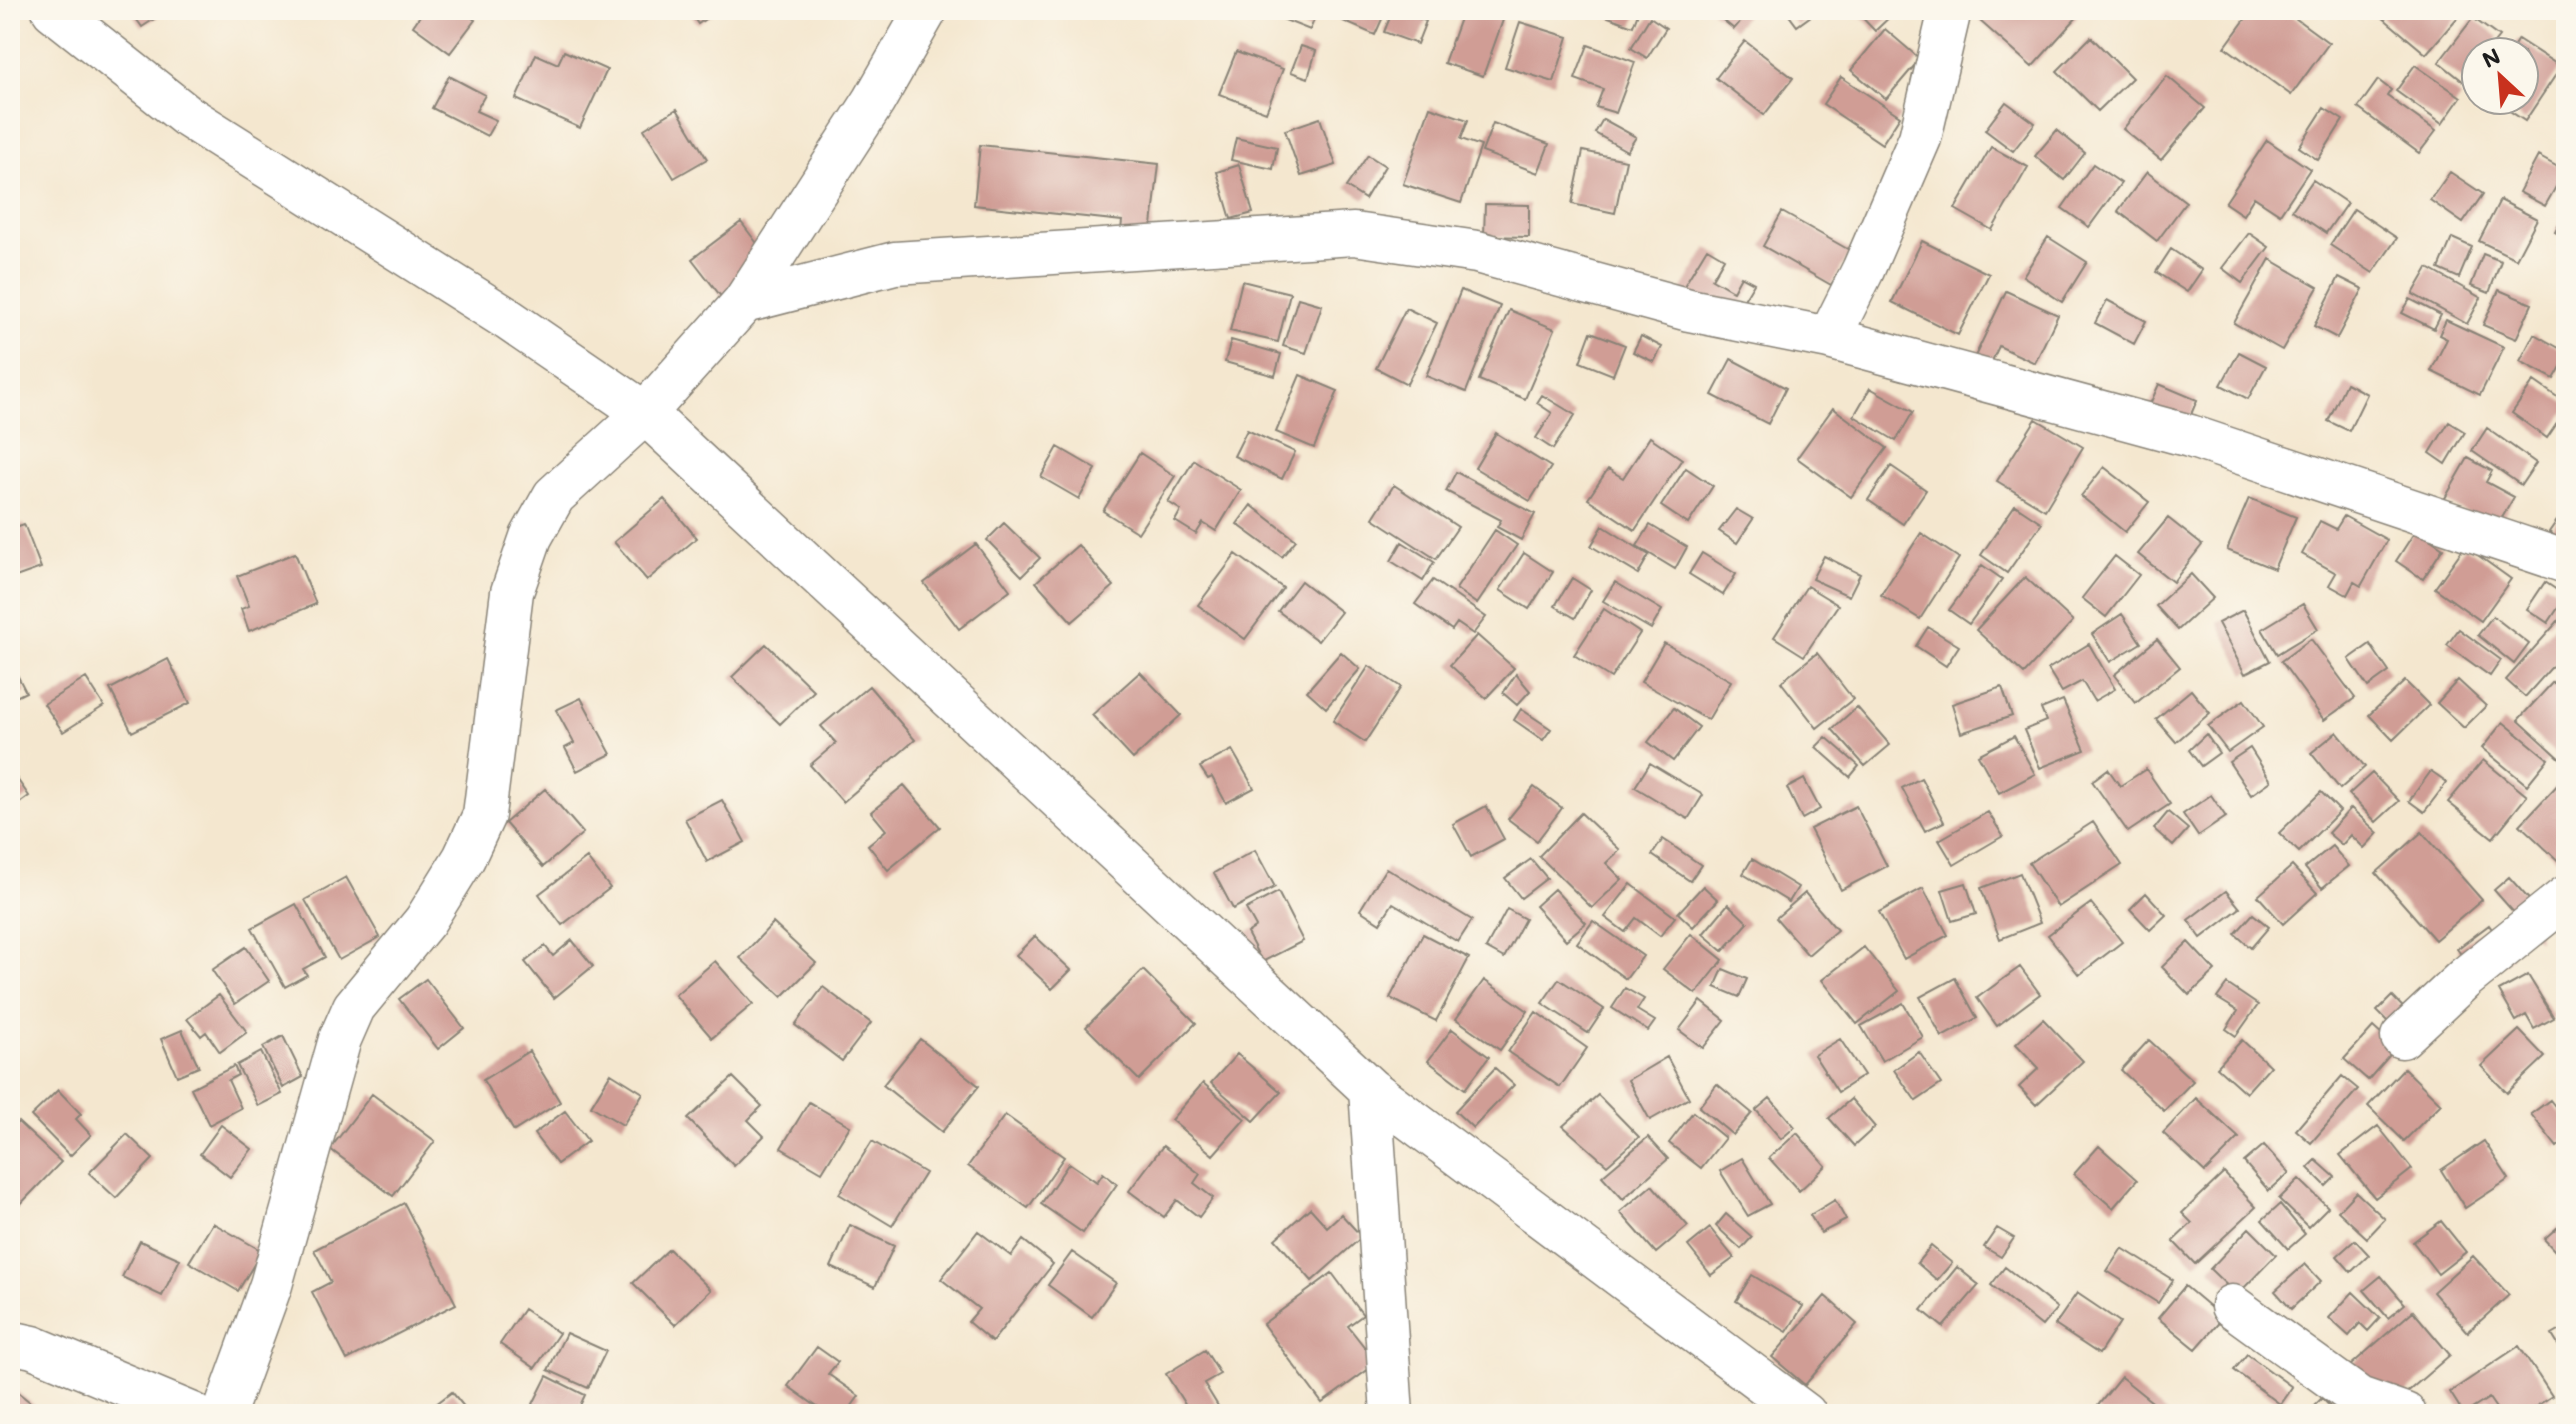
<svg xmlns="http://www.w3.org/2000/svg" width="2576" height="1424" font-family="Mali,sans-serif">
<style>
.building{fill:#d09d95}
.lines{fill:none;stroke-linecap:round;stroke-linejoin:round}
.minor-casing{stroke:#888276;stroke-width:45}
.minor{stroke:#fff;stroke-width:42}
</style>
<rect width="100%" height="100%" fill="#fbf7ec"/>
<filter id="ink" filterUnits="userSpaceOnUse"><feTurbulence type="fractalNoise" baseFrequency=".0125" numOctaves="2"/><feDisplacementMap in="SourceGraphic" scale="16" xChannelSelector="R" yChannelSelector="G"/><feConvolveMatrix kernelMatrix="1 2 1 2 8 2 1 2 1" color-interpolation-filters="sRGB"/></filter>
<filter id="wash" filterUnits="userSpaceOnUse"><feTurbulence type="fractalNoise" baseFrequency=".006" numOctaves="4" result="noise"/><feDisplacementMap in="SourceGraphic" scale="32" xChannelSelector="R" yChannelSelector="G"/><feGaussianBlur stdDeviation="1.8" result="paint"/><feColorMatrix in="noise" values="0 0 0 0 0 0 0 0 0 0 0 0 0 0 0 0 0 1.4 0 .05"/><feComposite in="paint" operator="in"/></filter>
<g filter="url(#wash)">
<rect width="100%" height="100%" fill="#f4e7cf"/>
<g id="blocks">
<!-- building -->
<path class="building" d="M130,10H168L142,27Z
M424,10H461L475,20L450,53L413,26Z
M688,10H718L698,24Z
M1268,10H1318L1310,30L1267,13Z
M1348,10H1386L1375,35L1343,21Z
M1393,10L1426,21L1417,44L1384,32Z
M1463,10H1473L1503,20L1483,76L1444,63Z
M1589,10H1639L1633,26Z
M1711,10H1742L1747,14L1734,29Z
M1785,10H1819L1797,26Z
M1855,10H1897L1875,31Z
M1990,10H2071L2078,16L2032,67L1980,21Z
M2252,10H2284L2329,43L2291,95L2225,47Z
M2378,10H2464L2426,54L2376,12Z
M1650,17L1666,28L1647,58L1631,48Z
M2473,18L2499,37L2487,52H2476V67L2464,82L2439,62Z
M1520,22L1568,37L1554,82L1505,67Z
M1885,29L1920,59L1886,99L1851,70Z
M2091,37L2132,78L2098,111L2057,71Z
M2518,39L2561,67L2525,121L2493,100H2524V52H2510Z
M1745,41L1793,78L1764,115L1716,78Z
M1588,45L1635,62L1616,113L1596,107L1603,89L1575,79Z
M1301,46L1316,51L1308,78L1291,72Z
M564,51L607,70L580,128L516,99L536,54L558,64Z
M1236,52L1283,69L1266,112L1219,94Z
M2415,65L2461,97L2442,124L2396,91Z
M449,76L485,95L476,111L496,120L487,136L432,108Z
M2167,76L2205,108L2161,160L2123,129Z
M1841,77L1900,116L1882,144L1823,104Z
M2378,80L2391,90L2387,96L2436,131L2419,153L2358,108Z
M2006,102L2035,123L2013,151L1985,130Z
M1430,107L1468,120L1461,139L1481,146L1461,203L1403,184Z
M2324,108L2343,120L2318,160L2299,147Z
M677,109L707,159L674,178L644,129Z
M1320,118L1336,165L1301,176L1285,130Z
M1603,119L1636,137L1627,151L1595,133Z
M1493,123L1549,144L1538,173L1482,152Z
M2057,130L2085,153L2064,180L2035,156Z
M1236,138L1277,147L1273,169L1231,160Z
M2267,140L2310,169L2280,214L2254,197L2243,215L2225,203Z
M980,145L1159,164L1150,243L1120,240L1122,221L974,205Z
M1991,147L2028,167L1992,230L1955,209Z
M1583,151L1626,160L1615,213L1572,204Z
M1368,155L1385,166L1365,199L1346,187Z
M2538,156L2565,171L2545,206L2519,192Z
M2093,164L2121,183L2089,227L2062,208Z
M1239,165L1253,213L1231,219L1217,172Z
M2147,172L2186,202L2157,241L2118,211Z
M2450,172L2483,194L2463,223L2430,200Z
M2313,180L2347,203L2326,233L2292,210Z
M2500,200L2537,219L2516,259L2479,241Z
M1485,204L1529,205V237L1484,236Z
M2354,209L2397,238L2373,273L2330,245Z
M1782,212L1851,251L1831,285L1763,246Z
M2566,212V238L2555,232Z
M741,222L771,262L723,299L692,259Z
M2249,233L2269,247L2242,283L2222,268Z
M2048,237L2087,262L2062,302L2023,276Z
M2452,238L2472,247L2459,278L2439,269Z
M1922,241L1989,274L1958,335L1892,302Z
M1707,248L1724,258L1712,279L1733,291L1741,276L1754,283L1731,321L1681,291Z
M2171,249L2202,270L2187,292L2156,272Z
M2483,254L2501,261L2489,293L2471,286Z
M2270,259L2318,287L2282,350L2234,323Z
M2428,268L2481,298L2467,324L2413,294Z
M2339,277L2363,289L2337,338L2314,326Z
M1242,281L1290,293L1278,342L1230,331Z
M1461,290L1500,306L1466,392L1426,376Z
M2499,290L2532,304L2516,339L2483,325Z
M2006,291L2058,315L2035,363L1999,346L1985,376L1969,369Z
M1298,298L1322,305L1306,353L1283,346Z
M2410,299L2441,315L2434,329L2402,313Z
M2107,300L2146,321L2134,344L2095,323Z
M1406,308L1437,323L1407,384L1376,368Z
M1509,310L1555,329L1525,399L1479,380Z
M2446,320L2504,347L2480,395L2431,371L2447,339L2439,335Z
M1591,332L1625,345L1613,375L1580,362Z
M2534,334L2566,352V358L2554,379L2520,361Z
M1641,336L1662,347L1654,362L1633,352Z
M1231,340L1281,354L1275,376L1225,362Z
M2239,352L2266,366L2248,399L2221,385Z
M1731,359L1786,388L1768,424L1712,395Z
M1300,375L1338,391L1314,448L1276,432Z
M2534,381L2566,403V410L2547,438L2512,413Z
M2346,383L2367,394L2349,431L2328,421Z
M2159,384L2197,400L2185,429L2146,413Z
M1870,388L1913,412L1896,441L1854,416Z
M1542,395L1575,415L1553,449L1536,438L1552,413L1537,403Z
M1833,408L1887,448L1851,497L1797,458Z
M2036,419L2083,447L2045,510L1997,481Z
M2449,422L2465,432L2446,464L2430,453Z
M2487,428L2536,463L2521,485L2472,451Z
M1247,430L1295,452L1282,479L1234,456Z
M1496,433L1551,467L1530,501L1475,468Z
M1650,437L1682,459L1635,530L1588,499L1608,469L1623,478Z
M1058,447L1096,469L1079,499L1041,477Z
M1140,453L1175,476L1138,533L1103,511Z
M2468,458L2492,471L2486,482L2514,497L2495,530L2444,500Z
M1194,460L1241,490L1216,531L1203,523L1196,534L1175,521L1181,510L1168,502Z
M1891,466L1926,490L1903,524L1868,500Z
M2104,467L2149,502L2125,532L2081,496Z
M1686,468L1713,486L1688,524L1661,506Z
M1456,472L1535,514L1521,540L1497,527L1501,520L1446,491Z
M1394,485L1458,527L1436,559L1373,518Z
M2249,498L2296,517L2274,569L2227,550Z
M664,499L697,538L647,580L614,542Z
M1251,505L1296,540L1282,557L1237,524Z
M2015,505L2042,523L2007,573L1981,555Z
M1736,509L1753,519L1737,543L1719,531Z
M2563,512L2566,514V536L2563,541L2549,532Z
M2344,516L2387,540L2361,586L2354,582L2347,595L2329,585L2336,573L2302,554L2320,521L2336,529Z
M2168,518L2202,545L2173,582L2138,554Z
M1004,523L1040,558L1022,576L987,540Z
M24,524L41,568L10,579V529Z
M1650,525L1687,547L1675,569L1637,546Z
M1603,526L1649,555L1638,574L1591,546Z
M1495,530L1517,545L1477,604L1456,589Z
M2416,530L2443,548L2423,579L2396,561Z
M1921,533L1959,558L1920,619L1881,595Z
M1402,542L1434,562L1423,581L1391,561Z
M976,544L1010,590L959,629L924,583Z
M1078,545L1114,586L1072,622L1036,582Z
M2465,546L2511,579L2481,621L2435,588Z
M295,553L316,604L249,631L241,609L249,606L237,576Z
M1524,553L1553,572L1529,609L1500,590Z
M1702,553L1736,574L1723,595L1689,574Z
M1236,554L1283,588L1245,639L1198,605Z
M1824,556L1860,574L1849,596L1812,579Z
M2115,556L2139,575L2106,617L2082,598Z
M1982,565L2002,579L1969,624L1949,610Z
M2191,574L2213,598L2178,630L2156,606Z
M2025,577L2073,621L2024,674L1976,630Z
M1572,578L1591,590L1575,618L1555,606Z
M1433,580L1486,617L1473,634L1457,623L1452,630L1415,604Z
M1301,581L1341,612L1318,641L1278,611Z
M1615,582L1662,610L1651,629L1603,601Z
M2545,582L2566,596L2548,623L2527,609Z
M1807,586L1838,605L1804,656L1774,637Z
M2303,604L2318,629L2277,654L2262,629Z
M1604,609L1640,633L1611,678L1574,655Z
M2243,610L2270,661L2245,674L2218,623Z
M2566,612V651L2525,697L2506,680Z
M2122,614L2141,643L2110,662L2092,634Z
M2493,616L2529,644L2514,664L2478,635Z
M1928,627L1959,646L1946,666L1916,646Z
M2459,629L2501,660L2490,676L2447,645Z
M1477,635L1514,668L1486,698L1450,665Z
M2157,639L2180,667L2136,703L2114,675Z
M2311,639L2355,698L2324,720L2281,661Z
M1664,643L1731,681L1708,720L1641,682Z
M766,644L814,691L780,724L732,677Z
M2089,644L2115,689L2094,701L2082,681L2062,692L2048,669Z
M2370,644L2389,672L2368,687L2349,659Z
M1341,652L1360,669L1326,708L1307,691Z
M1817,653L1853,699L1817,728L1781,682Z
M168,659L190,703L132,732L110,689Z
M10,661L26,692L10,700Z
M1369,666L1401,687L1365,742L1333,721Z
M1140,672L1181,715L1133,759L1092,715Z
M1516,674L1530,691L1517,705L1503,693Z
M86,678L104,706L63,732L44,704Z
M2458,680L2486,706L2464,728L2437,703Z
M2405,681L2429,705L2393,740L2369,715Z
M2553,682L2566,693V756L2562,760L2518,720Z
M869,686L915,740L843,802L810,765L836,743L821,726Z
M2002,687L2012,716L1961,733L1952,704Z
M2191,690L2210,713L2176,742L2156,719Z
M581,698L611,754L577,771L565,748L574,743L556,710Z
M2063,700L2085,750L2040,768L2024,730L2046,721L2041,709Z
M2244,700L2263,727L2228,752L2208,726Z
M1857,707L1890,745L1865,766L1832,729Z
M1674,708L1699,727L1673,761L1648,742Z
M1521,709L1551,729L1543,740L1514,720Z
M2503,722L2548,759L2527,785L2482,748Z
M2337,732L2365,767L2340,789L2311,753Z
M2206,734L2219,753L2201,766L2189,750Z
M2014,736L2035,774L1999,793L1978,755Z
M1826,737L1859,766L1850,777L1816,747Z
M2250,748L2271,781L2251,795L2229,762Z
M1232,750L1254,788L1226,803L1212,777L1208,779L1200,767Z
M2483,760L2527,796L2493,838L2448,802Z
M1650,763L1703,795L1688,819L1635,787Z
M10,769L29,796L10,810Z
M2108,769L2120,786L2146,769L2170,804L2128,832L2092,781Z
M2431,771L2447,782L2424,812L2409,801Z
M2372,773L2399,801L2376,822L2349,794Z
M1921,778L1944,822L1925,831L1902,788Z
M1804,779L1820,809L1802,819L1787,788Z
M2563,779L2566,782V868L2520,825Z
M904,785L940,827L888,870L868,845L886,830L871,812Z
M1534,787L1562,808L1537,841L1508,819Z
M545,789L583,833L543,867L505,823Z
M2321,792L2340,811L2299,852L2279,833Z
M2211,795L2226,817L2198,836L2183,814Z
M722,800L745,842L707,862L685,819Z
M1486,806L1504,839L1471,857L1453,824Z
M1856,806L1887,866L1841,890L1810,829Z
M2351,808L2378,833L2364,848L2351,835L2342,845L2328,833Z
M1988,812L2003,836L1954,865L1939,840Z
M2168,812L2188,829L2173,846L2154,829Z
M1581,813L1620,850L1606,863L1622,879L1592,908L1539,856Z
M2093,822L2122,865L2058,907L2029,863Z
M2422,832L2482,900L2435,940L2376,873Z
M1663,839L1701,865L1690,881L1652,855Z
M2332,846L2349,866L2322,888L2305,868Z
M1255,850L1275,887L1233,909L1214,873Z
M587,858L610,888L562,925L539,894Z
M1531,859L1547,878L1521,898L1505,878Z
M1752,859L1798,887L1789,902L1743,874Z
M2292,866L2317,893L2283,924L2258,896Z
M1386,868L1472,920L1458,942L1393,903L1380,923L1360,910Z
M2020,873L2040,923L2000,939L1981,888Z
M346,877L380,937L339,960L305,900Z
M2509,877L2535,906L2539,941L2494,890Z
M1966,883L1976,914L1952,921L1942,890Z
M1631,884L1675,917L1660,936L1636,918L1625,932L1605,917Z
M1703,886L1718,900L1693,927L1678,913Z
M1923,888L1948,935L1904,959L1879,912Z
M1554,889L1586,923L1566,940L1535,906Z
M2226,891L2240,908L2201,938L2188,920Z
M1278,892L1303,941L1262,962L1247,933L1256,927L1246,909Z
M1805,893L1837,930L1808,955L1776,918Z
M2146,893L2166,915L2150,930L2130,909Z
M2091,903L2122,942L2079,975L2048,935Z
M296,904L325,957L303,969L307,975L285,987L252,928Z
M1728,904L1748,923L1723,951L1703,934Z
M1507,909L1525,919L1504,958L1486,948Z
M2253,914L2269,927L2251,948L2235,934Z
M1593,921L1643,956L1626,979L1577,943Z
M773,923L816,963L782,997L740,958Z
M2489,925L2512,957L2481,980L2457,949Z
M1423,934L1469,958L1436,1021L1390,998Z
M1691,934L1723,960L1696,994L1663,969Z
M1035,936L1071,970L1052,989L1016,955Z
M572,940L593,966L554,998L525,962L545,946L553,956Z
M2188,942L2215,971L2189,995L2162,967Z
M246,947L269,981L235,1004L212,970Z
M1864,947L1899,991L1857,1024L1822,980Z
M715,961L753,1004L712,1038L675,995Z
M2020,967L2040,994L1997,1026L1977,998Z
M1723,969L1747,979L1739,997L1715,987Z
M1143,970L1196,1023L1139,1080L1086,1027Z
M2528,975L2554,1018L2534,1029L2526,1015L2516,1021L2499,991Z
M1955,978L1977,1018L1942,1037L1920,997Z
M426,979L464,1028L438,1049L399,999Z
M1559,979L1604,1009L1588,1033L1542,1003Z
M1484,980L1528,1011L1500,1050L1456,1019Z
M2227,984L2258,1005L2236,1036L2226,1029L2238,1011L2217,998Z
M823,987L871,1023L842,1061L795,1025Z
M1625,988L1644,999L1637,1010L1655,1021L1648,1031L1612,1008Z
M219,995L247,1032L220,1052L206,1032L201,1036L187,1019Z
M2392,996L2426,1031L2411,1045L2377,1011Z
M1701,1001L1725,1020L1703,1048L1679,1030Z
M1903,1003L1923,1037L1882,1061L1861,1026Z
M1536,1012L1587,1048L1560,1087L1508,1052Z
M2043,1019L2083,1061L2036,1105L2019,1087L2039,1068L2016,1044Z
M2373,1027L2396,1048L2368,1080L2344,1059Z
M1452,1029L1489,1057L1465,1089L1428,1061Z
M182,1030L199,1067L177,1076L161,1039Z
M2519,1030L2545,1057L2507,1093L2481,1066Z
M283,1036L303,1077L283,1088L263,1047Z
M920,1039L979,1086L942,1132L883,1085Z
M1840,1039L1864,1075L1838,1092L1814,1055Z
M2149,1040L2193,1081L2164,1111L2121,1070Z
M2242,1040L2270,1066L2246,1093L2217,1067Z
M529,1051L560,1102L514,1131L483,1080Z
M261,1052L282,1094L258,1106L237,1065Z
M1919,1052L1941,1084L1916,1101L1894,1070Z
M1237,1054L1281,1092L1254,1121L1211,1083Z
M1667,1057L1689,1098L1650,1120L1628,1080Z
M234,1066L238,1075L228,1080L241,1108L209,1125L191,1088Z
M1495,1068L1514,1085L1473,1128L1455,1111Z
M2404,1068L2441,1104L2404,1141L2368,1106Z
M611,1073L643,1093L623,1125L591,1106Z
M2342,1076L2358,1089L2311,1143L2296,1130Z
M733,1077L762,1106L748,1120L764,1136L734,1166L688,1119Z
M1203,1083L1245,1119L1213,1155L1171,1120Z
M1717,1084L1752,1113L1733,1135L1699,1107Z
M58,1090L81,1114L76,1119L91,1135L70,1156L31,1116Z
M372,1094L435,1141L393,1196L330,1149Z
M1598,1095L1639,1137L1607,1165L1563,1126Z
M1770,1098L1795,1127L1781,1139L1756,1110Z
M2196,1098L2239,1138L2205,1172L2163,1133Z
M1851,1099L1875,1127L1854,1146L1829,1118Z
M2550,1100L2566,1120V1139L2557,1147L2531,1114Z
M809,1102L850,1126L822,1172L781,1148Z
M565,1111L588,1141L557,1164L534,1134Z
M1693,1112L1725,1138L1701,1168L1669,1143Z
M1005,1115L1064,1157L1028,1208L968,1166Z
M18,1122L61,1162L10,1215V1130Z
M221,1125L252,1149L230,1177L200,1154Z
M2378,1126L2412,1169L2375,1198L2340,1155Z
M1797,1133L1826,1166L1799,1191L1769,1158Z
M127,1134L153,1159L116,1198L89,1173Z
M1648,1137L1668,1159L1623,1199L1602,1176Z
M872,1141L925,1173L892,1226L839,1194Z
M2484,1141L2509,1179L2465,1208L2441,1170Z
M2264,1145L2289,1173L2269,1191L2244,1162Z
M1163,1146L1200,1174L1194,1183L1213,1198L1199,1217L1177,1200L1164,1217L1129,1191Z
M2099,1146L2137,1180L2113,1208L2074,1174Z
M1742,1158L1770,1204L1748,1216L1720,1171Z
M2316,1160L2335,1177L2326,1186L2308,1168Z
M1069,1163L1097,1182L1103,1173L1117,1184L1083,1233L1041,1204Z
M2224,1173L2256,1207L2195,1264L2173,1241L2192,1223L2182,1213Z
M2299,1179L2328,1207L2308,1227L2279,1199Z
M1652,1185L1688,1226L1656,1253L1620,1212Z
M2356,1192L2385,1219L2367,1238L2338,1211Z
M1835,1200L1846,1220L1821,1233L1810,1215Z
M404,1203L456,1304L347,1360L312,1292L331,1282L314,1250Z
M2280,1204L2305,1234L2288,1249L2262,1220Z
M1310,1208L1327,1227L1341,1214L1362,1237L1312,1281L1275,1239Z
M1726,1214L1752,1237L1741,1249L1716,1226Z
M2566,1220V1263L2544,1239Z
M2441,1221L2466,1252L2438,1274L2413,1242Z
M213,1223L262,1251L238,1291L189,1262Z
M850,1225L894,1246L875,1287L831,1267Z
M1710,1228L1734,1258L1711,1275L1688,1246Z
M1997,1228L2014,1238L2001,1257L1984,1247Z
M2249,1228L2276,1255L2237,1295L2210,1269Z
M978,1231L1011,1256L1023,1240L1053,1264L992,1342L968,1322L979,1309L941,1279Z
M2355,1240L2369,1255L2351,1272L2337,1256Z
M140,1241L180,1259L162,1296L122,1277Z
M1931,1246L1952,1263L1937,1280L1917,1263Z
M2122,1248L2173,1280L2158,1303L2107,1271Z
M669,1249L711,1290L675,1325L633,1283Z
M1072,1252L1116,1283L1092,1317L1048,1285Z
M2473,1256L2509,1295L2468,1332L2433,1292Z
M2305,1264L2321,1281L2291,1309L2275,1291Z
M1957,1267L1979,1285L1943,1327L1922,1310Z
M2005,1267L2057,1308L2042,1326L1991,1285Z
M1332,1273L1363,1315L1348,1326L1377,1363L1322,1403L1263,1324Z
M1752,1275L1803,1306L1787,1332L1736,1301Z
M2381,1276L2405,1304L2388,1318L2364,1290Z
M2185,1286L2223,1318L2196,1349L2158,1318Z
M2353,1292L2380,1318L2368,1331L2360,1323L2349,1336L2329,1318Z
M2077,1293L2120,1322L2099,1354L2055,1325Z
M1825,1296L1857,1324L1805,1385L1772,1357Z
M524,1309L559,1333L535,1368L500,1344Z
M2413,1311L2450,1355L2382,1414L2344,1371Z
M2566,1327V1358L2552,1335Z
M566,1333L606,1351L588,1388L548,1370Z
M2519,1346L2552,1396L2524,1414H2500L2489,1398L2464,1414L2450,1392Z
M817,1347L838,1362L828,1374L859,1396L846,1414H827L788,1386Z
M1205,1350L1220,1374L1204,1383L1218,1406L1205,1414H1191L1166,1374Z
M2247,1354L2292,1387L2280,1404L2234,1370Z
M547,1376L585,1395L576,1414H528Z
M2121,1377L2167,1414H2101L2095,1409Z
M15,1390L45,1414H10V1396Z
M452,1392L470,1414H423Z
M2566,1397V1414H2543Z
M2322,1398L2337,1414H2306Z"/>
</g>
</g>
<g filter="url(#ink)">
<use href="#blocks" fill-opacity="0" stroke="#888276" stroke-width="2"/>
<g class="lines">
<!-- minor casing -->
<g class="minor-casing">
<path id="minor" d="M53,10L187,116L506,318L645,413L1370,1089L1805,1414
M744,302L874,101L926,10
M1829,338L1863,270L1920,138L1950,10
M2402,1037L2465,978L2566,897
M1370,1089L1392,1414
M2232,1306L2359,1398L2405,1414
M10,1342L33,1347L193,1414
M224,1414L271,1285L340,1039L354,1007L425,921L464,858L484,815L512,592L531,537L554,496L645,413L744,302L895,263L1354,234L1477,252L1689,310L1829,338L2190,436L2566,562"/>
</g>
<!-- minor -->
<use href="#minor" class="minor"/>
</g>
</g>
<!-- margin -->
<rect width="2576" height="1424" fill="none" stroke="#fbf7ec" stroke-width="40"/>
<!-- north arrow -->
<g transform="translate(2500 76) rotate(334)"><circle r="38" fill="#fbf7ec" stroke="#a29f99" stroke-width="2"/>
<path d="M0-6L14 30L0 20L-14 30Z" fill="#c8321e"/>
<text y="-12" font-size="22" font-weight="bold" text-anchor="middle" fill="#1c1c1c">N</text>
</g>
</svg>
